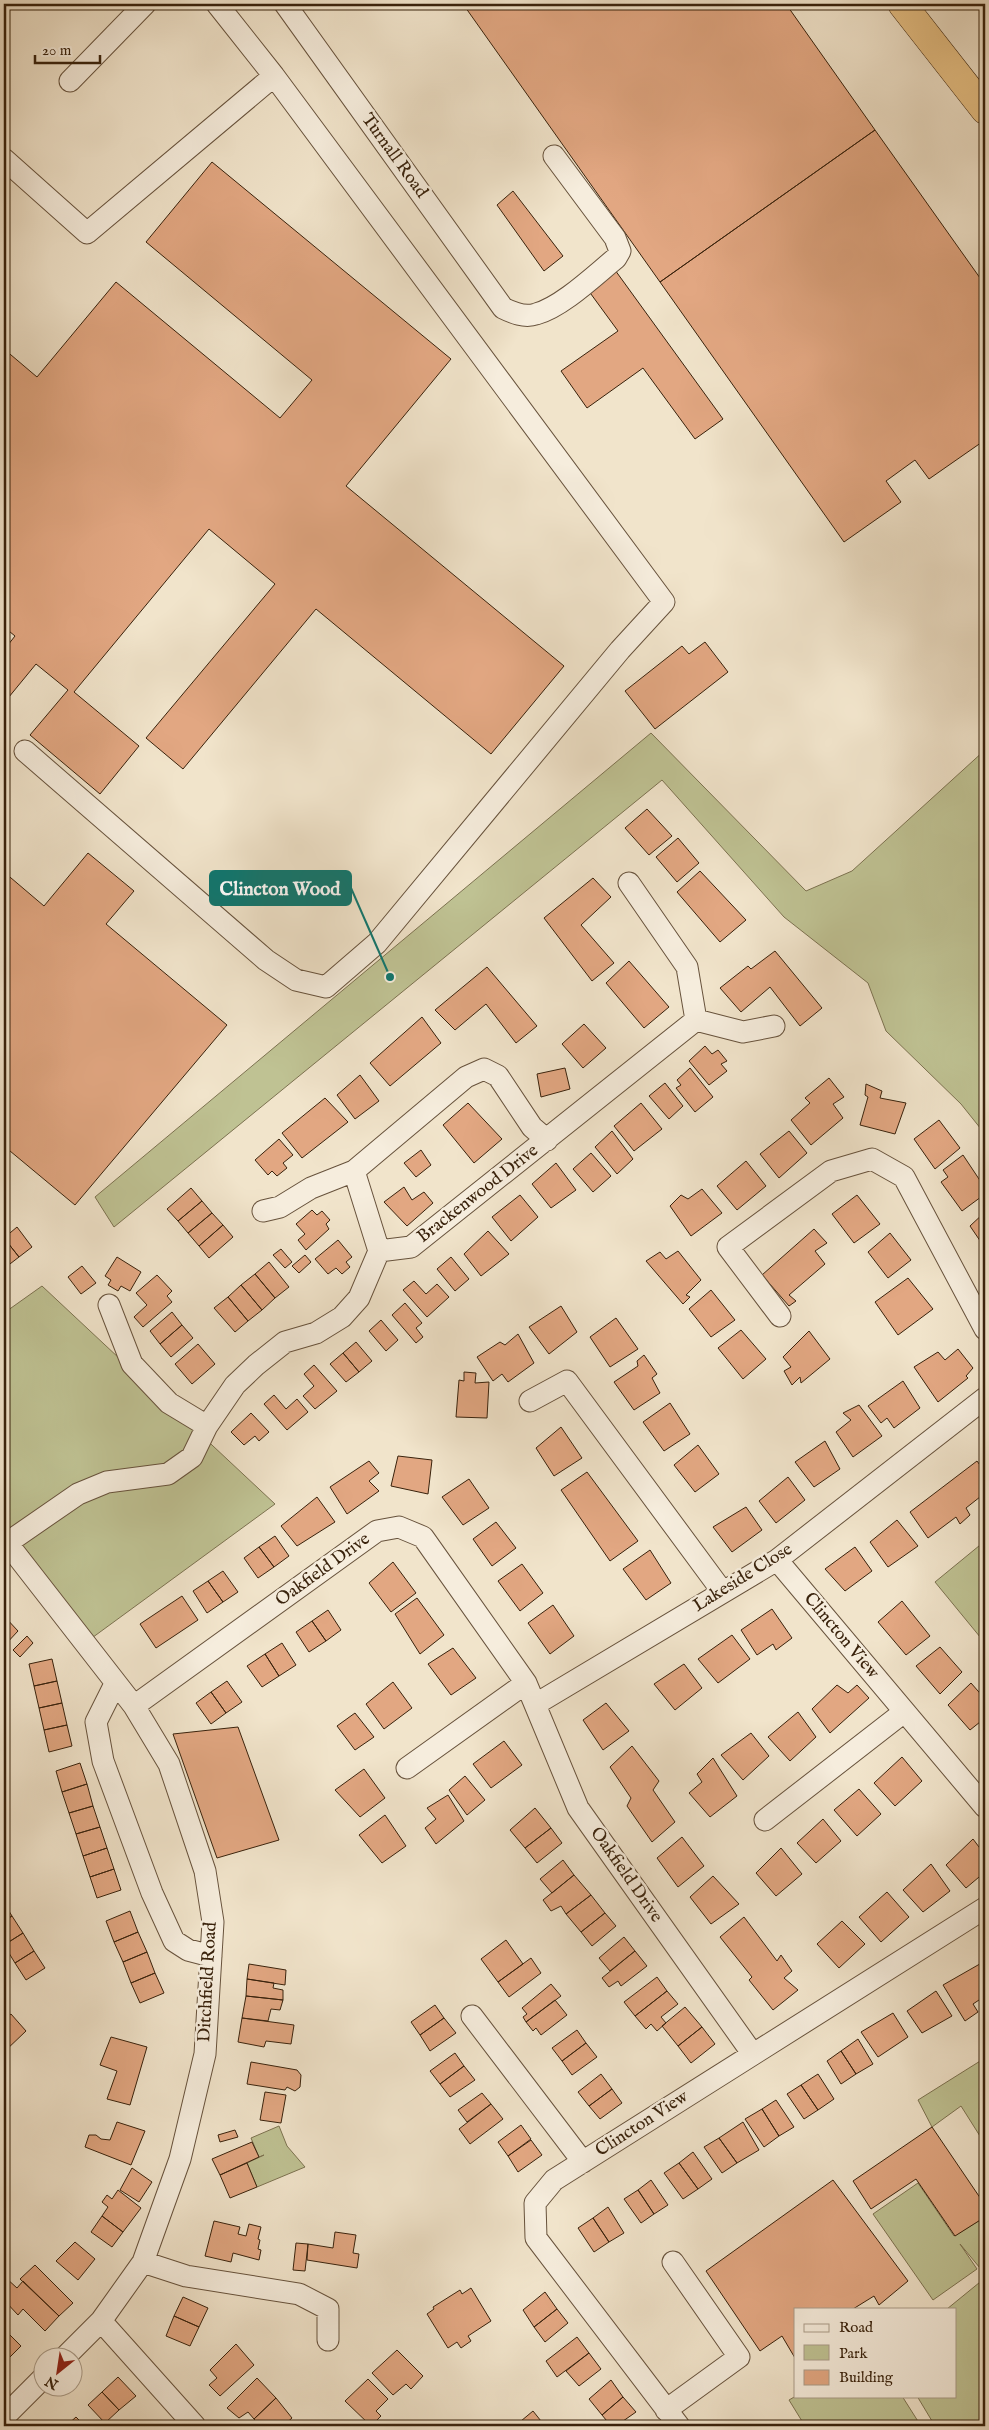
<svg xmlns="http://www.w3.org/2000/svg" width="989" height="2430" font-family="'IM FELL English',serif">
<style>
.green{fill:#bfc293;stroke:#7c7250}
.building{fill:#e2a782;stroke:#39220c}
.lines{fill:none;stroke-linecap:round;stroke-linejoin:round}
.minor-casing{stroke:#67523c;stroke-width:23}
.highway-casing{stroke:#39220c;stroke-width:29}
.minor{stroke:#f6eddd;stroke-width:21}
.highway{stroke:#e8c286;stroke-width:28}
.labels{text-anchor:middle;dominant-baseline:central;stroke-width:5;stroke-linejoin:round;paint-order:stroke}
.street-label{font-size:18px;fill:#39220c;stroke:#f6eddd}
.leader{fill:none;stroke:#0f766e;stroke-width:2}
.callout-dot{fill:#0f766e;stroke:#f6eddd;stroke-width:2}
.callout{fill:#0f766e;stroke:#0f766e;stroke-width:2}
.callout-label{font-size:19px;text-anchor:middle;font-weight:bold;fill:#fff}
</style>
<rect width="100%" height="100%" fill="#f1e4cb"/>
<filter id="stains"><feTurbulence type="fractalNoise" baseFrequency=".004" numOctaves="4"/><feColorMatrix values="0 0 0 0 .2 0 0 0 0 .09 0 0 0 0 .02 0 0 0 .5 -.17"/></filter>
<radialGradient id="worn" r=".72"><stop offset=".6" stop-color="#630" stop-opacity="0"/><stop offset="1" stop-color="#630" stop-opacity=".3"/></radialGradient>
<!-- green -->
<path class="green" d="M651,733L806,891L852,871L985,750V1134L961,1104L886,1031L868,983L784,917L662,780L114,1227L95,1197Z
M42,1286L275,1504L85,1643L4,1541V1313Z
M985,1541V1643L935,1582Z
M985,2058V2144L961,2106L932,2127L918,2100Z
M279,2126L287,2146L305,2167L257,2187L247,2163L264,2155L259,2157L251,2138Z
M918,2183L954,2236L985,2217V2274L960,2244L977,2269L933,2300L873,2214Z
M985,2278V2426H935L917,2396H955V2309H947Z
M796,2396H902L921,2426H805L789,2400Z"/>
<!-- building -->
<path class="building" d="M463,4H786L875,130L660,282Z
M875,130L985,285V440L929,479L915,460L886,481L901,502L844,542L660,282Z
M212,162L451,359L346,486L564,666L491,754L316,609L183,769L146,738L275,584L209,529L74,692L139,746L100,794L30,735L68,690L36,664L4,703V650L15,636L4,627V349L37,377L116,282L280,418L312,380L146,242Z
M513,191L563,256L544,271L497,205Z
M615,270L723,419L695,439L643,368L587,408L561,371L618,331L588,290Z
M705,642L728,672L655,729L625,691L682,646L689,654Z
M647,809L672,836L649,855L625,828Z
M678,838L699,863L677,882L656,857Z
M88,853L134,891L106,924L227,1025L75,1205L4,1146V872L44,906Z
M700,871L746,920L720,942L677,892Z
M593,878L611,897L581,925L614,963L592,981L544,918Z
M775,951L822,1008L800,1026L770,987L741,1012L720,988L748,966L751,969Z
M629,961L669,1007L644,1028L606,983Z
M487,967L537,1026L516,1043L486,1004L455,1030L435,1010Z
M422,1017L441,1043L390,1086L370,1063Z
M584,1024L606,1048L583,1068L562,1044Z
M705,1046L712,1054L718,1050L727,1061L721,1064L727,1071L709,1085L689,1061Z
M565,1068L570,1089L541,1097L537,1074Z
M690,1068L713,1097L695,1112L676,1088L681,1085L677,1080Z
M360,1075L379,1101L355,1119L337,1095Z
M829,1078L844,1097L833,1104L843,1118L811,1145L791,1120L810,1103L805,1098Z
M665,1083L683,1106L669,1119L649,1096Z
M866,1084L882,1091L880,1098L906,1103L895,1134L860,1125L868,1097L865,1095Z
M325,1098L348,1122L302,1158L282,1133Z
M468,1103L502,1139L474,1163L443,1125Z
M641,1103L662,1129L634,1151L614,1126Z
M939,1120L960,1148L935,1169L914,1139Z
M612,1131L633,1159L617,1174L595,1147Z
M789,1131L807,1153L779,1178L760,1154Z
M279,1139L293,1155L283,1163L287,1168L277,1176L272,1171L268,1175L255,1160Z
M421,1150L431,1165L416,1177L404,1163Z
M591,1153L611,1176L593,1192L573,1169Z
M963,1155L985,1188V1194L962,1211L941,1182L948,1177L943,1170Z
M746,1161L766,1186L737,1210L717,1186Z
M556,1163L576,1190L551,1208L532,1184Z
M404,1187L412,1200L424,1192L433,1203L407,1226L384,1202Z
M191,1188L202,1201L178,1221L167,1209Z
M702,1189L722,1213L691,1236L670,1206L681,1195L688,1199Z
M520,1195L538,1217L511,1241L492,1217Z
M857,1195L880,1224L854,1243L832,1214Z
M202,1201L212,1213L188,1233L178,1221Z
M312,1210L317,1215L322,1211L330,1220L326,1224L329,1229L306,1250L298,1240L305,1234L296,1224Z
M985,1212V1248L970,1226Z
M212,1213L223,1225L199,1246L188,1233Z
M223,1225L233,1237L209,1258L199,1246Z
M17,1227L32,1247L19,1257L4,1238Z
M814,1229L827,1243L815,1251L825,1264L789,1295L796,1301L789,1306L762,1275Z
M488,1231L509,1254L481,1276L464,1254Z
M890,1233L911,1260L888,1278L868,1252Z
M4,1238L19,1257L6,1267L4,1265Z
M338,1240L352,1257L346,1262L350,1267L342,1274L336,1268L328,1274L315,1259Z
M281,1249L292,1262L285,1268L273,1255Z
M678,1251L701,1280L686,1295L690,1297L683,1304L646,1261L660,1252L666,1259Z
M305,1255L311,1262L299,1273L292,1266Z
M117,1257L141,1272L130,1291L121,1286L118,1291L108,1285L111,1280L105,1276Z
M451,1257L469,1279L455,1291L437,1269Z
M269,1262L289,1287L275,1298L255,1274Z
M82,1266L96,1283L81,1294L68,1277Z
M255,1274L275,1298L262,1310L241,1285Z
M157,1275L172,1291L167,1296L172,1302L143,1327L134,1317L147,1305L136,1293Z
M908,1278L933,1309L898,1335L875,1302Z
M414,1281L426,1294L437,1284L449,1297L427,1317L403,1290Z
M241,1285L262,1310L248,1321L228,1297Z
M711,1290L735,1320L711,1337L689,1309Z
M228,1297L248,1321L235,1332L214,1308Z
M405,1303L422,1323L416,1328L423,1337L416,1343L392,1315Z
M561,1306L577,1332L549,1354L529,1327Z
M172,1312L182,1325L160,1344L150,1331Z
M616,1318L638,1349L610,1367L590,1337Z
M381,1320L398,1340L386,1351L369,1331Z
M182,1325L193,1338L171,1357L160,1344Z
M741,1330L766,1359L743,1379L718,1348Z
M809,1331L830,1359L801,1383L800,1377L792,1385L784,1371L791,1367L783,1357Z
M518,1334L534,1363L508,1382L502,1374L493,1381L477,1357L500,1342L505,1345Z
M356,1342L372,1361L359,1372L343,1353Z
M198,1344L215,1364L192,1384L175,1364Z
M958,1349L973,1368L966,1376L968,1378L938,1402L914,1367L938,1352L945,1360Z
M343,1353L359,1372L346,1382L330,1364Z
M644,1355L657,1374L652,1378L660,1393L634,1410L614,1382L638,1366L637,1361Z
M314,1365L337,1391L315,1409L303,1396L314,1386L304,1374Z
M464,1372L476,1373L475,1383L489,1382L487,1418L456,1417L459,1380L464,1381Z
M903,1381L920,1408L894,1428L887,1418L881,1423L868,1406Z
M274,1395L286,1409L297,1399L308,1412L287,1430L264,1404Z
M670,1403L690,1434L664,1451L643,1422Z
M859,1405L882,1436L853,1457L836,1432L851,1420L843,1413Z
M251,1413L269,1432L259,1441L255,1436L244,1445L231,1432Z
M561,1427L582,1458L554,1476L536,1448Z
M825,1441L840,1469L814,1487L795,1462Z
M698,1445L719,1474L695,1492L674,1465Z
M398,1456L432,1460L428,1494L391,1486Z
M369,1461L379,1473L369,1481L379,1491L347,1514L330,1487Z
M977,1461L985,1472V1493L966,1508L970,1515L960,1524L956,1517L928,1538L910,1512Z
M587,1472L638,1541L610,1561L561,1490Z
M788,1477L805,1500L776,1523L759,1501Z
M469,1479L489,1508L463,1525L442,1497Z
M317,1497L335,1522L297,1546L281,1526Z
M746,1507L762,1530L732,1552L713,1527Z
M897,1520L918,1546L888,1567L870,1542Z
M496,1522L516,1548L492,1566L473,1539Z
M275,1536L289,1556L274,1567L259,1547Z
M259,1547L274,1567L258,1578L244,1558Z
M855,1547L872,1571L845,1591L825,1569Z
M650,1550L671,1583L646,1600L623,1569Z
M393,1562L416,1593L391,1612L369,1583Z
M522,1564L543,1593L520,1611L498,1581Z
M223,1571L238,1592L223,1602L208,1581Z
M208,1581L223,1602L207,1613L193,1591Z
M182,1596L198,1620L156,1648L140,1624Z
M417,1598L444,1635L420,1654L395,1614Z
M902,1601L930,1636L906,1655L878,1622Z
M553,1605L574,1636L550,1654L528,1623Z
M772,1609L792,1638L776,1650L773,1644L757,1655L741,1630Z
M328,1610L341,1630L326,1641L312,1621Z
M4,1616L18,1631L4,1646Z
M312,1621L326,1641L309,1652L296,1632Z
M732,1635L750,1659L718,1683L698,1659Z
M27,1636L33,1643L20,1657L13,1650Z
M282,1643L296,1665L279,1676L265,1654Z
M940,1647L962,1672L940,1694L916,1666Z
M453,1648L476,1678L451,1695L428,1664Z
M265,1654L279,1676L262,1687L247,1666Z
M52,1659L57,1681L34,1686L29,1664Z
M684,1664L702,1688L675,1710L654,1684Z
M57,1681L62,1703L39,1708L34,1686Z
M227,1681L242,1702L226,1713L211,1692Z
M393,1682L412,1708L384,1729L366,1704Z
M971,1683L985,1699V1718L970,1730L948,1705Z
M837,1685L848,1693L857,1685L869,1698L830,1733L812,1709Z
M211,1692L226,1713L211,1724L196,1703Z
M62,1703L67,1725L44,1730L39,1708Z
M606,1703L629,1731L603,1750L583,1720Z
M798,1712L816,1737L790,1761L768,1737Z
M355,1713L374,1737L355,1750L337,1726Z
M67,1725L72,1746L49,1752L44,1730Z
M238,1727L279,1840L217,1858L173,1734Z
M751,1733L769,1756L743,1780L721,1755Z
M504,1741L522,1765L491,1788L473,1764Z
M632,1746L659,1781L653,1790L675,1822L652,1842L627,1806L631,1798L610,1767Z
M902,1757L922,1781L895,1806L874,1783Z
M713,1758L737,1796L710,1817L689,1793L702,1782L697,1774Z
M80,1763L87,1784L62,1792L56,1771Z
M364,1769L385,1798L360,1817L335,1790Z
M465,1776L485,1800L467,1815L449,1790Z
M87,1784L93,1806L69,1813L62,1792Z
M859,1789L881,1814L857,1836L834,1810Z
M448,1795L464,1821L436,1844L425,1828L436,1819L427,1808Z
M93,1806L100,1827L76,1834L69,1813Z
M535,1808L551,1828L525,1848L510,1830Z
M385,1815L406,1846L382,1863L359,1835Z
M823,1819L841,1841L816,1863L797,1843Z
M100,1827L107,1848L83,1856L76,1834Z
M551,1828L562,1843L537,1863L525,1848Z
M682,1837L704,1866L678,1887L657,1858Z
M973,1839L985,1855V1872L966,1888L946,1865Z
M107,1848L114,1869L90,1877L83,1856Z
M781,1848L802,1874L776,1896L756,1873Z
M563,1860L574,1875L552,1893L540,1879Z
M931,1864L950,1891L923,1912L903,1890Z
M114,1869L121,1890L97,1898L90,1877Z
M574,1875L591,1895L566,1914L561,1906L551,1911L543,1900Z
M713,1876L739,1904L711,1924L690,1897Z
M887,1892L909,1917L881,1942L859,1917Z
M591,1895L605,1913L581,1932L566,1914Z
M4,1903L12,1916L4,1921Z
M130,1911L138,1932L114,1942L106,1921Z
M605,1913L616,1926L592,1946L581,1932Z
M12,1916L23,1933L4,1945V1921Z
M744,1917L777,1961L781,1955L792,1971L784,1978L798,1990L773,2010L749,1980L752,1977L720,1937Z
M842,1921L865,1944L839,1968L817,1944Z
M138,1932L147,1952L123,1962L114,1942Z
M23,1933L34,1951L15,1963L4,1945Z
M624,1937L635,1951L610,1971L599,1958Z
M506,1940L523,1964L498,1982L481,1959Z
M34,1951L45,1968L26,1980L15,1963Z
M635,1951L647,1966L621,1986L618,1981L609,1987L602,1978Z
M147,1952L155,1973L131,1983L123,1962Z
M531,1958L541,1973L509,1997L498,1982Z
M985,1961V1996L973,2004L978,2012L965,2021L943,1985Z
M249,1964L286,1970L285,1985L247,1979Z
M155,1973L164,1993L140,2003L131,1983Z
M657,1977L667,1991L635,2016L624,2002Z
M247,1979L274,1983L273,1988L283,1990V2000L246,1996Z
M551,1984L561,1996L526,2022L523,2017L527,2014L522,2008Z
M667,1991L678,2004L661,2017L666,2023L657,2031L651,2024L646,2029L635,2016Z
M936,1991L952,2016L922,2033L907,2011Z
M246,1996L283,2000L280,2010L271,2009L268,2021L242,2018Z
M555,2000L567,2015L541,2035L536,2028L533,2031L526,2022Z
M435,2005L444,2018L420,2035L411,2022Z
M685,2007L702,2027L678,2046L662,2026Z
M893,2013L908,2037L878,2057L861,2032Z
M11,2014L26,2031L4,2052V2020Z
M242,2018L294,2025L291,2044L266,2041L264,2047L238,2042Z
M444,2018L456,2033L430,2051L420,2035Z
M702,2027L715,2044L691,2063L678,2046Z
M577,2030L586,2043L562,2061L552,2048Z
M111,2037L147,2047L130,2105L107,2099L117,2071L100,2065Z
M858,2039L873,2064L856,2074L841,2051Z
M586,2043L597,2057L572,2075L562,2061Z
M841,2051L856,2074L841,2084L827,2061Z
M455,2053L464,2066L440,2084L430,2071Z
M251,2062L297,2070L301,2075L300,2087L295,2091L287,2087L285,2090L247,2084Z
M464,2066L475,2080L450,2097L440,2084Z
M601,2074L612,2089L589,2106L578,2092Z
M818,2074L834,2099L818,2110L801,2085Z
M801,2085L818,2110L804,2119L787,2094Z
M612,2089L622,2103L600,2119L589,2106Z
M265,2092L286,2095L281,2123L260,2120Z
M482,2093L491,2104L467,2122L458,2110Z
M776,2100L794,2127L779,2136L762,2109Z
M491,2104L503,2119L470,2144L459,2129Z
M762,2109L779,2136L764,2147L745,2119Z
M117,2122L145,2131L131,2165L85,2147L89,2135H96L101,2139L110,2140Z
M743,2122L759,2150L737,2163L719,2138Z
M521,2125L531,2139L508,2156L498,2142Z
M932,2127L985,2205V2217L955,2236L916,2179L871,2209L853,2181Z
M235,2130L238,2137L220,2142L218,2135Z
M719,2138L737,2163L722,2173L704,2147Z
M531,2140L542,2155L518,2172L508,2156Z
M252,2142L259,2157L220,2175L212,2159Z
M693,2152L712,2179L698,2189L679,2163Z
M247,2163L257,2187L230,2198L220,2175Z
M679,2163L698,2189L683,2199L664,2173Z
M132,2168L152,2182L139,2202L120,2190Z
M651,2180L668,2205L654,2214L638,2190Z
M833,2180L908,2281L879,2305L874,2296L853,2309H795V2358L782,2336L760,2351L706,2271Z
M118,2190L141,2208L123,2232L102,2216L108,2207L102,2202L107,2195L112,2199Z
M638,2190L654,2214L641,2223L624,2199Z
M608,2207L624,2233L609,2242L593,2218Z
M102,2216L123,2232L112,2247L91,2232Z
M593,2218L609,2242L594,2252L578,2228Z
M214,2221L240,2227L238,2234L246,2236L249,2224L261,2227L258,2239L260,2240L258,2249L261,2250L259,2260L233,2253L231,2262L205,2256Z
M335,2232L356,2235L353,2253L359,2254L357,2268L307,2260L308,2244L333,2248Z
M75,2242L95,2259L78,2280L56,2261Z
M296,2243L308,2244L305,2271L293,2270Z
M35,2265L73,2303L59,2316L20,2279Z
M6,2278L17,2288L23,2281L59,2316L45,2331L23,2309L18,2315L4,2300V2281Z
M471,2288L491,2321L468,2336L471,2341L461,2348L457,2342L448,2348L427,2314L434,2309L433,2307L460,2290L462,2294Z
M545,2292L557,2309L534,2327L523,2310Z
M183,2297L208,2308L199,2327L174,2316Z
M557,2309L568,2323L545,2342L534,2327Z
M174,2316L199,2327L190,2346L166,2336Z
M4,2329L21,2346L4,2363Z
M577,2337L589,2353L557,2377L546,2361Z
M236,2344L254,2365L220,2396L209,2385L217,2378L210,2370Z
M397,2350L423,2376L411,2389L406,2384L393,2395L372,2373Z
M589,2353L601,2369L579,2386L566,2371Z
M118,2377L136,2396L119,2410L102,2392Z
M257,2378L276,2398L254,2419L248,2412L239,2418L227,2408Z
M368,2379L388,2399L376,2411L381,2416L371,2426L345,2401Z
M611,2380L623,2397L602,2415L589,2399Z
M102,2392L119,2410L105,2423L88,2405Z
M623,2397L636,2412L616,2426H611L602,2415Z
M276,2398L292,2418L283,2426H260L254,2419Z
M533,2411L545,2426H515Z
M76,2417L85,2426H66Z"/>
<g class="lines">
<!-- minor casing -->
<g class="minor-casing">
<path id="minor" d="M217,4L274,76
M285,4L503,308C513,313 525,318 536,314C562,307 595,275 616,258L620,251L615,238L554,156
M70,81L145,4
M4,159L87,233L274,76L664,602L620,650L377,943L326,987L296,980L266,960L25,751
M629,883L687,967L696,1020
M696,1020L743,1032L774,1026
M263,1211L280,1207L311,1188L354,1171
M379,1251L411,1247L696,1020
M109,1305L132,1364L169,1403L207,1426
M780,1316L728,1247L831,1171L872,1159L904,1177L985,1329
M530,1401L567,1381L722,1591
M4,1539L134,1706L169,1764L205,1871L213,1922L205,2054L180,2159L143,2262L101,2321L64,2358
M7,1543L78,1494L107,1482L168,1474L192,1457L207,1426L235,1385L256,1365L285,1342L316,1333L342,1317L359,1298L379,1251L354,1171L466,1077L484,1069L498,1076L532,1127L547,1140
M777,1560L985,1807
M115,1684L96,1722L103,1761L152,1893L174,1941L188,1950L211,1956
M536,1704L777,1560L985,1398
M134,1706L377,1531L399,1527L423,1537L526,1683L578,1808L752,2053
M407,1768L526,1683
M765,1820L904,1712
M472,2016L583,2162
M143,2262L186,2276L299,2294L328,2309V2340
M101,2321L195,2426
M666,2410L739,2357L673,2262
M4,2417L42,2379
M679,2426L536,2238L535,2203L554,2180L985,1908"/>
</g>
<!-- highway casing -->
<g class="highway-casing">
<path id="highway" d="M902,4L985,110"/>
</g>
<!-- minor -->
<use href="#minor" class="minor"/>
<!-- highway -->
<use href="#highway" class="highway"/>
</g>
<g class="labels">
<!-- street labels -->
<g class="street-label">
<text transform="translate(394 156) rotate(54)">Turnall Road</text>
<text transform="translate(478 1194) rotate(-38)">Brackenwood Drive</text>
<text transform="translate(323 1570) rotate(-36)">Oakfield Drive</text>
<text transform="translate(743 1578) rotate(-32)">Lakeside Close</text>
<text transform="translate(841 1636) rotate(50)">Clincton View</text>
<text transform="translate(626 1875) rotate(55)">Oakfield Drive</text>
<text transform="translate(208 1982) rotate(-87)">Ditchfield Road</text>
<text transform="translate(642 2124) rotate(-33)">Clincton View</text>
</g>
</g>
<!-- callouts -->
<path class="leader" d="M390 977L351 888"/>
<circle class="callout-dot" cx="390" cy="977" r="5"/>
<rect class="callout" x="210" y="871" width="141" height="34" rx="5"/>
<g class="callout-label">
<text x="280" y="895">Clincton Wood</text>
</g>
<!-- margin -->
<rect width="989" height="2430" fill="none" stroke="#f1e4cb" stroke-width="20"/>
<rect x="5" y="5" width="979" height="2420" fill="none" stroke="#39220c" stroke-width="2.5"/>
<rect x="10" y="10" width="969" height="2410" fill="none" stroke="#39220c"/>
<!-- legend -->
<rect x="794" y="2308" width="162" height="90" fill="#f6eddd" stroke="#aa9c89"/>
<rect x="804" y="2324" width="25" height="8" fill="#f6eddd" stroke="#aa9c89"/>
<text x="839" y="2332" font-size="15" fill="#39220c">Road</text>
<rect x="804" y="2345" width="25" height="15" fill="#bfc293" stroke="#aa9c89"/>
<text x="839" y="2358" font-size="15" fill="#39220c">Park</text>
<rect x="804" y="2370" width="25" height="15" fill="#e2a782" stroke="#aa9c89"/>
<text x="839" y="2382" font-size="15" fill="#39220c">Building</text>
<!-- north arrow -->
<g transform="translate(58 2372) rotate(210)"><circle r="24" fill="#f6eddd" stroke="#aa9c89"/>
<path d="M0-4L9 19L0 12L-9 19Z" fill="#8f2418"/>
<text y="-8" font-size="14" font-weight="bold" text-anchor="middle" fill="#39220c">N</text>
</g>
<!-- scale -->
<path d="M35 55v8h65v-8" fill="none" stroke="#39220c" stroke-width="2.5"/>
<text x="42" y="55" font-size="15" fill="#39220c" stroke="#f6eddd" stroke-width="4" paint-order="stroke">20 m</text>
<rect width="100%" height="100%" filter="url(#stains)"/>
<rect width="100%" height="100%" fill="url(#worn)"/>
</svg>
